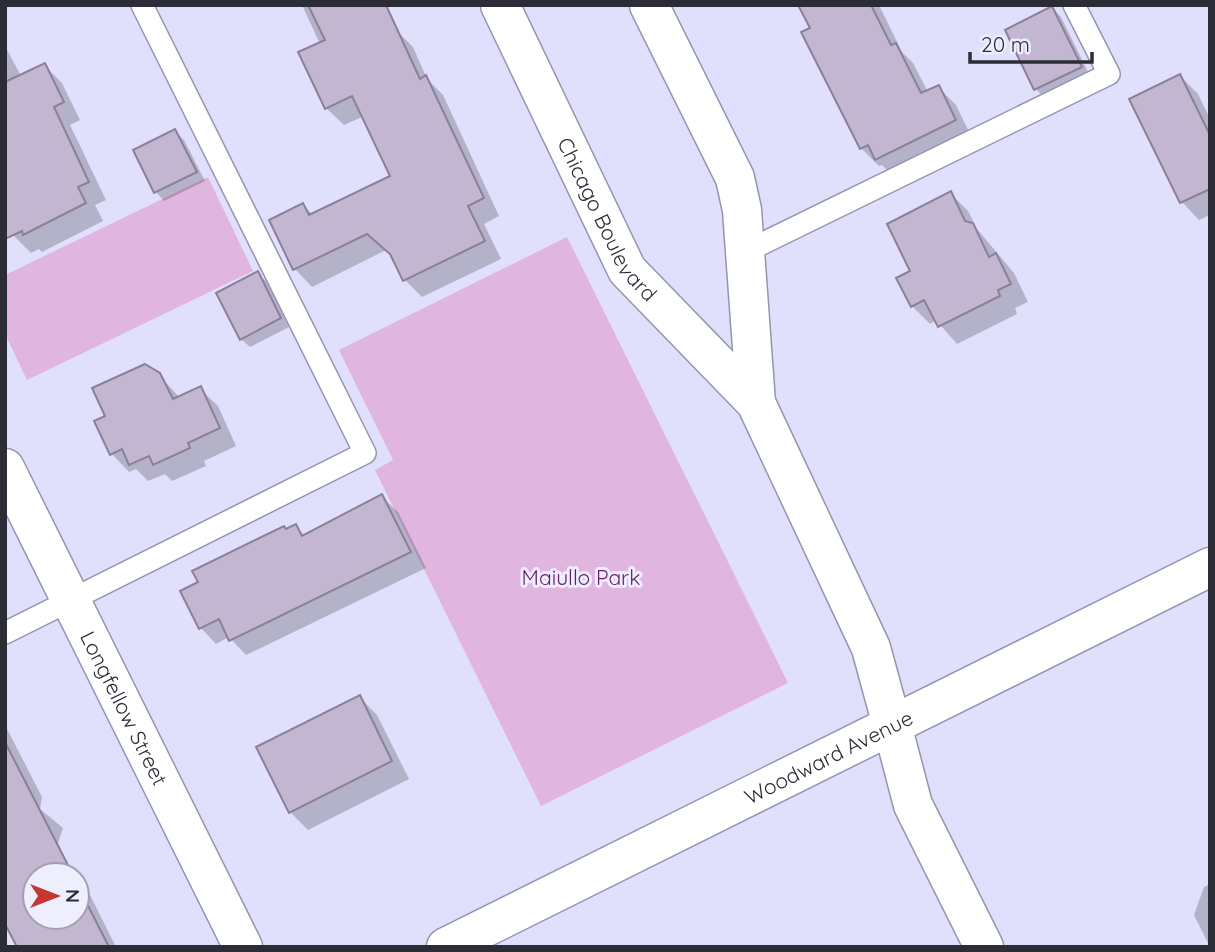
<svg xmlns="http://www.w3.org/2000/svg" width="1215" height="952" font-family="Quicksand,sans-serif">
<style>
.green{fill:#e0b6e0}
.shadow{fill:#0003}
.building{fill:#c2b6d0;stroke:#8c8099;stroke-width:2}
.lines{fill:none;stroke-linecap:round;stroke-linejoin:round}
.service-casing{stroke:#9595af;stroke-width:24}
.minor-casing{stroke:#9595af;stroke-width:41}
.tertiary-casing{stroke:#9595af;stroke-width:41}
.primary-casing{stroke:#9595af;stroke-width:41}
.service{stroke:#fff;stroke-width:21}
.minor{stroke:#fff;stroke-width:38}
.tertiary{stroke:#fff;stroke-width:38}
.primary{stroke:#fff;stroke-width:38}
.labels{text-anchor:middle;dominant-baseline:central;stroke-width:6;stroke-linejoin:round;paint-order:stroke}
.street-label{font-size:21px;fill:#2c2c37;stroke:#eef}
.park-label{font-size:21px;fill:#681d6a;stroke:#eef}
</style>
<rect width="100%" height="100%" fill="#e0dffc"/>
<!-- green -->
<path class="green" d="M208,177L253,271L27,380L5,334V275Z
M567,237L788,683L541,806L375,470L393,460L339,350Z"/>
<!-- shadow -->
<path class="shadow" d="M302,5H383L395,29L413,47L427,79L443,95L499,216L484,224L501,259L422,297L405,280L393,257L386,250L312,287L295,269L271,221L303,205L313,215L393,177L364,116L344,125L326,108L320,44Z
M810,5H879L902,52L913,63L928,92L938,87L956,105L972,138L894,177L882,165L879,166L861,148L812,29Z
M1052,8L1061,17L1090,76L1045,98L1036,89Z
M5,46L21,76L44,65L62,83L80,120L70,125L106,200L95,205L103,221L42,252L39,249L31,253L13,235L5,220Z
M1180,76L1198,94L1210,119V215L1199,220L1182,202L1131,100Z
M175,131L184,140L205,181L164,201L156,192L136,151Z
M950,193L968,211L977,229L1014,273L1028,302L1015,308L1017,314L957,344L936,320L930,324L912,306V272Z
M258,274L267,282L289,327L250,347L241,339Z
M159,375L180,398L200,389L218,406L236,446L204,461L206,466L172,481L165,474L148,481L136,469L129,472L112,454L107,417Z
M382,497L398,512L426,568L246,655L229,637L216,644L201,628L286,530L295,526L305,536Z
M359,697L377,715L409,779L308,830L290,812Z
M5,725L42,797L40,809L63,828L58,843L73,875H35V917H77V880L88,891L116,947H19L5,920Z
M1210,884V947L1194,915L1204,887Z"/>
<!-- building -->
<path class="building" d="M308,5H386L420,79L426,75L484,198L468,206L485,241L403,281L390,254L367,234L293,270L269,220L303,203L309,215L390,176L352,96L325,109L298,52L325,40Z
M798,5H871L891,45L896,43L921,93L939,85L956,120L875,160L868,145L860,149L801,32L810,28Z
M1052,6L1082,67L1034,90L1005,30Z
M45,63L64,102L54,107L89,182L78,187L86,203L23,235L22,231L5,239V82Z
M1180,74L1210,135V189L1180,203L1129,99Z
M175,129L197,172L154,193L133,150Z
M951,191L965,221L973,223L989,257L996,253L1011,284L998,290L1000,296L938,327L924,300L911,307L896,278L910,271L887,224Z
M258,271L281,318L240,340L216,293Z
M145,364L160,373L173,399L201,386L220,428L188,443L190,448L153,465L149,456L129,465L122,449L110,455L94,421L105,416L92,388Z
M382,494L411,552L229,641L219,619L199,629L180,591L198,582L192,571L284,526L286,529L296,524L302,536Z
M360,695L392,761L289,813L256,747Z
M5,742L73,875H35V917H77V884L109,947H17L5,924Z"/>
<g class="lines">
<!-- service casing -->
<g class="service-casing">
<path id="service" d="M745,252L1109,74L1074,5
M5,633L365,453L142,5"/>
</g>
<!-- minor casing -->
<g class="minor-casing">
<g id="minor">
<path id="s1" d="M5,468L243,947"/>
<path d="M892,725L913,805L984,947"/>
</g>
</g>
<!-- tertiary casing -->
<g class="tertiary-casing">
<g id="tertiary">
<path id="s2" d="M500,5L627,270L756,403L871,648L892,725"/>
<path d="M649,5L735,178L742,210L756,403"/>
</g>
</g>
<!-- primary casing -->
<g class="primary-casing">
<g id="primary">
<path id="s3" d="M446,947L1210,567"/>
</g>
</g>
<!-- service -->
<use href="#service" class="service"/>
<!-- minor -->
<use href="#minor" class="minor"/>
<!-- tertiary -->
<use href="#tertiary" class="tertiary"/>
<!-- primary -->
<use href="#primary" class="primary"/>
</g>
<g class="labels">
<!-- street labels -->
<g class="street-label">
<text stroke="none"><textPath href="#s2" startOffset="240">Chicago Boulevard</textPath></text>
<text stroke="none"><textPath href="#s1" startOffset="268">Longfellow Street</textPath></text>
<text stroke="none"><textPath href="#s3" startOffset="427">Woodward Avenue</textPath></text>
</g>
<!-- park labels -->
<g class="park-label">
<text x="581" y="577">Maiullo Park</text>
</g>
</g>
<!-- border -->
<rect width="1215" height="952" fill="none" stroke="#2c2c37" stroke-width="14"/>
<!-- north arrow -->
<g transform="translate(56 896) rotate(90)"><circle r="33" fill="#eeeeff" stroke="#a0a0af" stroke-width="2"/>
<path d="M0-5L12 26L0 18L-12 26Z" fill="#c43730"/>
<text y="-10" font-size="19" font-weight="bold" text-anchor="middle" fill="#2c2c37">N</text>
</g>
<!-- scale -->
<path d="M970 52v10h122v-10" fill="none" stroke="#2c2c37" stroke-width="3.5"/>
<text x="981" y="52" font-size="21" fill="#2c2c37" stroke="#eeeeff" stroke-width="5" paint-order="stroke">20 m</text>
</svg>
